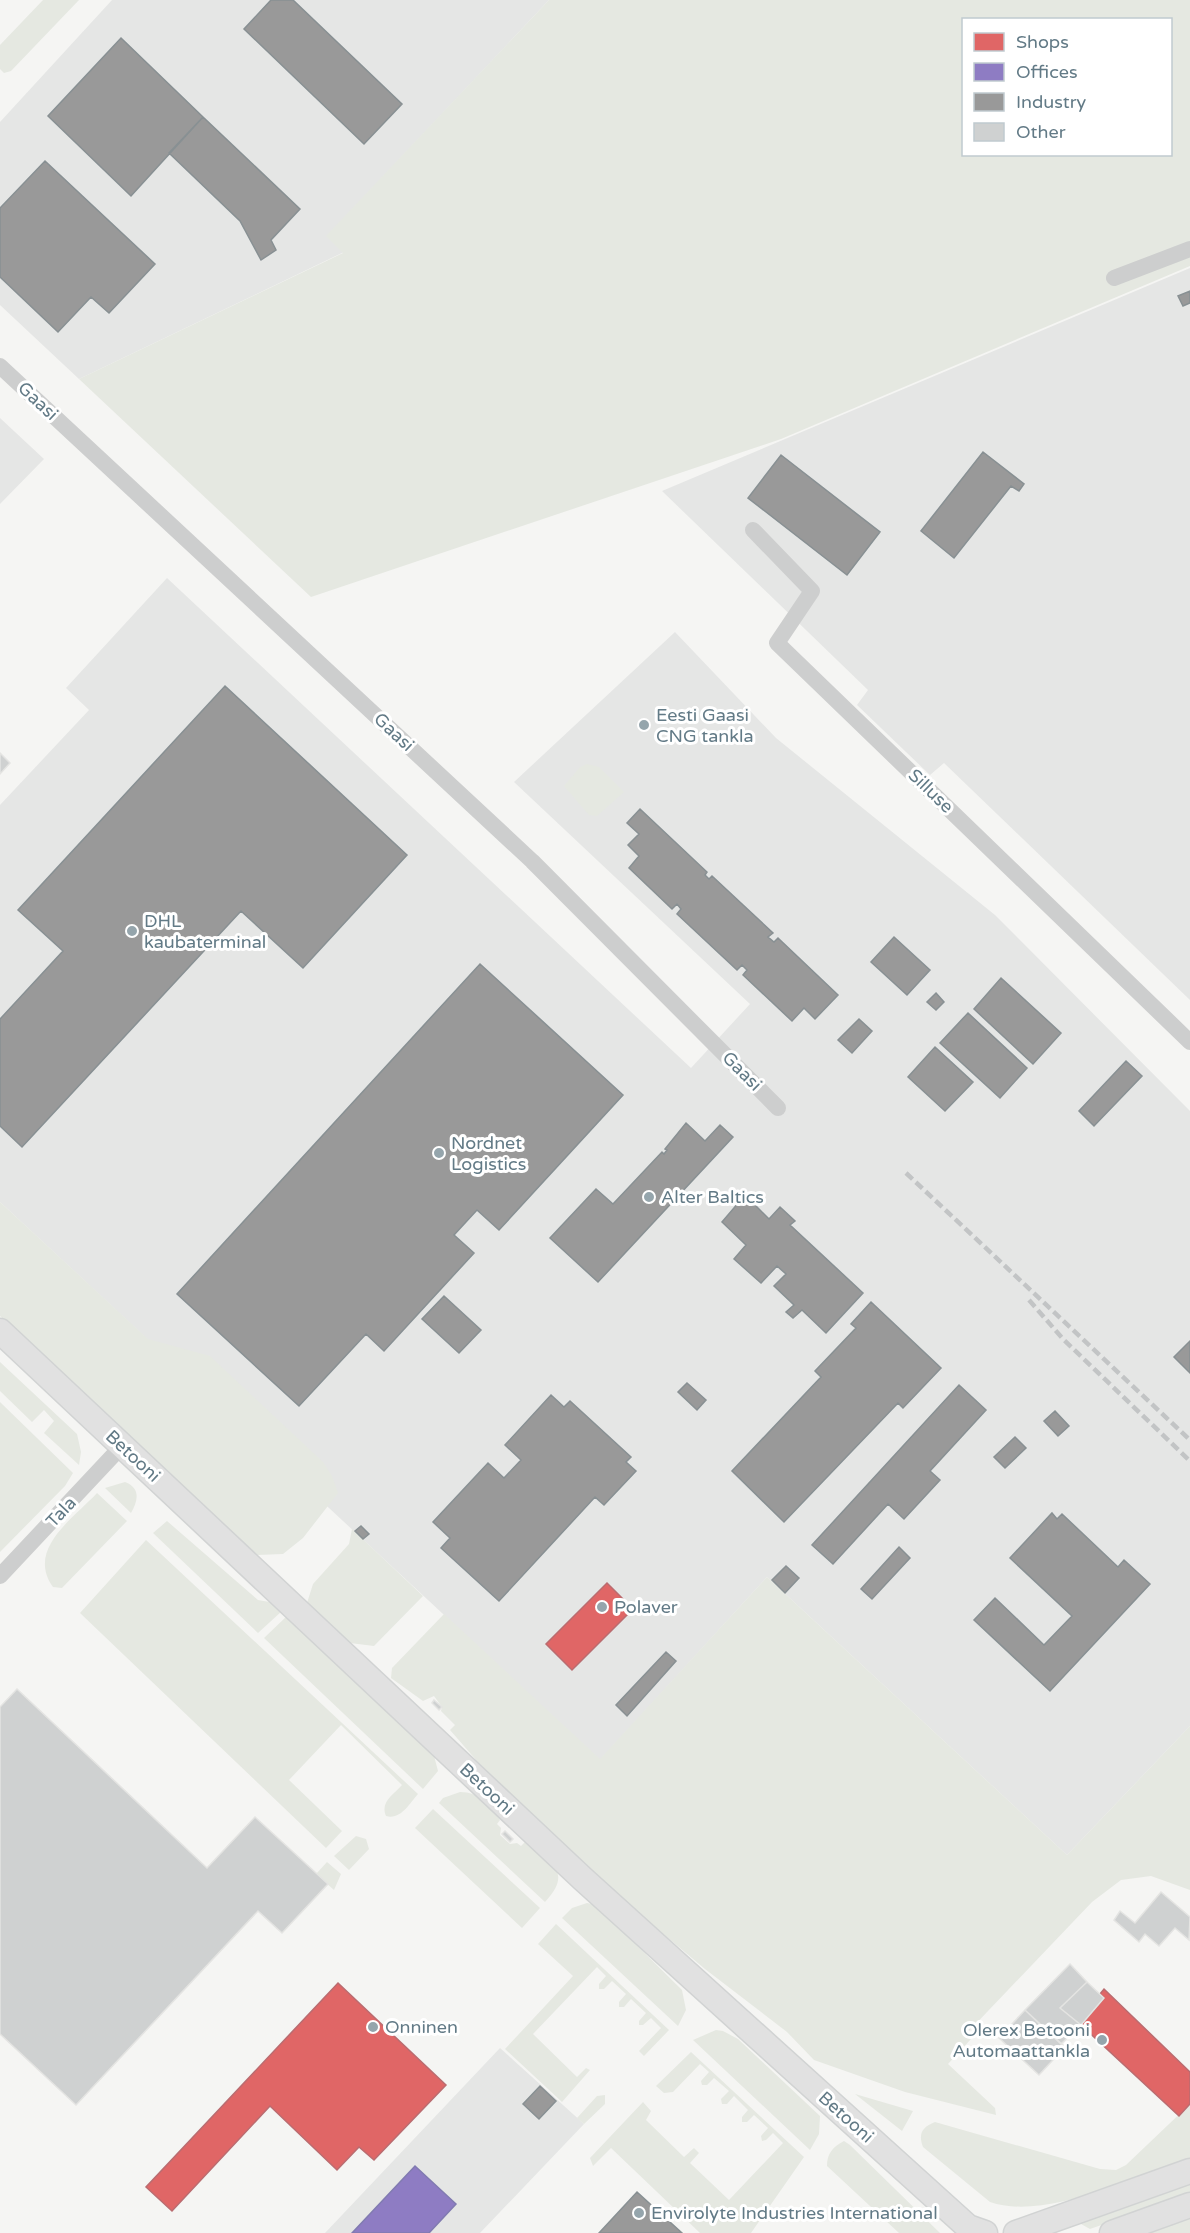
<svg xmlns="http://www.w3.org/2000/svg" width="1190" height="2233" font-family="'Varela Round',sans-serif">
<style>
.built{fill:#e5e6e5}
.green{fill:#e5e8e1;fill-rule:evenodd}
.shops{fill:#e06666;stroke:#ba6c70;stroke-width:1.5}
.offices{fill:#8e7cc3;stroke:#817bb1;stroke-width:1.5}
.industry{fill:#999;stroke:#889093;stroke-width:1.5}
.building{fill:#cfd1d1;stroke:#e4e4e2;stroke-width:1.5}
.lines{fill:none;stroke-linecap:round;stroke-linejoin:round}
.secondary-casing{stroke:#d1d3d3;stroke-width:27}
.street{stroke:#cdcece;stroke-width:16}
.secondary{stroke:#e1e1e1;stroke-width:24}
.rail{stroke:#c2c4c5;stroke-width:4.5;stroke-dasharray:9 4.5;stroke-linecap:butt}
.poi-dot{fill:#95a5ac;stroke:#fff;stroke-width:2}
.labels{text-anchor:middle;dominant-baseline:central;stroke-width:6;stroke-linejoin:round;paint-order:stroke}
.street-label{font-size:18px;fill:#627a86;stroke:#fff}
.poi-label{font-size:18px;fill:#627a86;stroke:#fff;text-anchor:start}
</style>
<rect width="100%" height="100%" fill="#f5f5f3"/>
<!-- built -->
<path class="built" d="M112,0H549L327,236L344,252L79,379L0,305V122Z
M1190,268V1000L944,763L930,775L857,705L868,690L662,491Z
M0,418L44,459L0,504Z
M167,578L691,1068L750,1004L514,782L675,632L776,738L995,915L1190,1111V1726L1067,1855L767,1577L600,1760L0,1202V805L89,710L66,688Z
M500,2048L584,2124L480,2233H325Z"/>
<!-- green -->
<path class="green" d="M43,0H79L11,71L4,73L0,69V45Z
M549,0H1190V266L781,439L311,597L79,379L343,253L326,236ZM964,20H1170V154H964Z
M587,764L599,767L624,792L597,816L589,815L564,786L580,767Z
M0,1202L148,1339L210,1356L323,1462L332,1476L338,1493L303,1538L283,1554L257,1555L0,1316Z
M0,1362L77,1434L81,1452L79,1465L44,1433L54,1421L44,1410L32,1422L0,1391Z
M0,1402L73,1473L65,1486L0,1552Z
M125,1482C141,1488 138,1501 131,1513L105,1488Z
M97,1493L127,1521L62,1588L53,1587C26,1549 73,1519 97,1493Z
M167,1521L258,1600L275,1603L282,1611L258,1633L153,1533Z
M352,1529L423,1596L374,1646L350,1643L307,1603L313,1584L349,1544Z
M146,1540L418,1794C409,1804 401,1820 386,1816C380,1802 393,1795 402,1785L341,1725L289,1780L342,1831L326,1848L80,1613Z
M767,1577L1067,1855L1190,1726V1890L1151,1876L1121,1880L1092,1902L968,2032L971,2039L948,2064L995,2108L996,2115L905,2092L814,2060L787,2032L705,1969L617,1895L477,1761L450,1730L455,1725L441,1711L442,1707L434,1696L423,1701L391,1678L392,1668L444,1614L600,1759Z
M287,1616L433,1752L438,1771L423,1789L264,1638Z
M460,1792C479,1792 491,1805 500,1820L497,1824L501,1828L500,1835L510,1844L517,1843L521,1846L525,1842C550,1862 574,1871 545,1902L439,1803L443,1798Z
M433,1809L540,1908L522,1928L415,1828Z
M356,1836L366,1839L369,1849L349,1870L334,1856Z
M327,1862L341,1874L334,1890L316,1874Z
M587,1903L596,1905L682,1990L686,2010L678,2026L562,1918L572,1908Z
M556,1924L669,2030L644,2056L639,2051L661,2028L651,2018L643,2025H639V2021L646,2013L631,1999L624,2007H619V2002L626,1994L612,1981L604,1989H599V1984L606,1976L597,1967L533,2034L577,2077L586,2068L590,2070L562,2102L505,2049L573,1976L538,1944Z
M716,2030L723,2031L738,2039L820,2116L819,2134L810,2150L693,2040Z
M691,2052L804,2157L751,2233H700L611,2148L593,2166L590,2158L643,2102L651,2111L646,2120L684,2157L694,2148L699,2153L690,2163L729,2200L783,2143L773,2133L766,2140L762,2141L761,2136L768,2128L754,2115L747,2122H742V2117L748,2110L734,2096L727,2104H722L721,2099L729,2091L714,2078L707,2085H702L701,2081L709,2072L700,2064L673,2092L664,2093L656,2086Z
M855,2094L913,2111L902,2131Z
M605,2095V2104L584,2124L577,2118L597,2096Z
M1190,2104V2158C1137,2177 1044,2221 990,2202L923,2147C918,2134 922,2127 935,2122L1100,2169L1116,2170L1126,2165Z
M844,2141L850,2145L940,2233H899L827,2166C827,2153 833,2147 844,2141Z
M1190,2181V2194L1090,2229L1081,2224L1082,2221Z
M1190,2217V2233H1144Z"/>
<!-- shops -->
<path class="shops" d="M607,1583L633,1609L572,1670L546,1644Z
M338,1983L446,2085L374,2160L359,2147L337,2170L270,2106L172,2211L146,2187Z
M1104,1989L1190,2072V2104L1179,2116L1081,2025L1104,1998L1100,1994Z"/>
<!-- offices -->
<path class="offices" d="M415,2166L456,2204L429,2233H352Z"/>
<!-- industry -->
<path class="industry" d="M271,0H293L402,104L364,144L244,29Z
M121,38L203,117L131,196L48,116Z
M203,117L300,209L271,240L276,250L261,260L240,221L169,153Z
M45,161L155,264L109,313L91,297L58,332L0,277V208Z
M1190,291V303L1183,306L1178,296Z
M983,452L1024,484L1019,491L1011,486L954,558L921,531Z
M781,455L880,532L847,575L748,498Z
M225,686L407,855L303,968L241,911L22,1147L0,1126V1019L63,951L18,910Z
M640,809L707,872L705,875L709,879L712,876L773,933L768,937L774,942L778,938L838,995L815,1019L804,1008L792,1021L743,975L747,970L742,965L737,970L677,914L681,909L677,904L672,909L629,868L639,856L628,845L639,834L627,823Z
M894,937L930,970L907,995L871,962Z
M480,964L623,1095L499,1230L477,1210L454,1235L474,1253L384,1351L366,1334L299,1406L177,1294Z
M1001,978L1061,1033L1033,1064L974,1009Z
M936,993L944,1002L936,1010L927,1002Z
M968,1013L1027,1068L1000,1098L940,1043Z
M859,1019L872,1031L852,1053L838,1040Z
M935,1047L973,1082L945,1111L908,1077Z
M1126,1061L1142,1076L1094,1126L1079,1111Z
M686,1123L705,1141L720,1125L733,1137L598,1282L550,1238L596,1189L613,1204L662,1152L664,1154L667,1150L665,1149Z
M745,1195L769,1219L780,1207L795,1221L790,1225L863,1293L826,1333L802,1310L793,1318L786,1312L794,1305L774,1286L786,1274L777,1266L761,1283L734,1259L746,1245L722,1222Z
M444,1296L481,1330L459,1353L422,1319Z
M871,1302L941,1368L903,1408L898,1403L784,1522L732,1471L821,1377L815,1371L856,1328L851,1324Z
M1190,1341V1373L1174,1357Z
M687,1383L706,1400L697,1410L678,1392Z
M959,1385L986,1410L930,1471L940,1480L904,1519L888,1504L833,1564L812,1545Z
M551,1395L564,1407L570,1401L631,1457L626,1462L636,1471L604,1505L595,1497L499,1601L441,1548L450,1538L433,1522L488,1463L504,1478L521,1460L505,1445Z
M1055,1411L1069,1426L1058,1436L1044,1421Z
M1015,1437L1026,1448L1005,1468L994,1457Z
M1052,1513L1057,1519L1062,1514L1118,1567L1124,1560L1150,1584L1050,1691L974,1620L995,1598L1044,1645L1072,1616L1010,1558Z
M361,1526L369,1534L363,1539L355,1531Z
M899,1547L910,1558L872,1599L861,1589Z
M786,1566L799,1578L785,1593L772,1580Z
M666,1652L676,1661L627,1716L616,1705Z
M540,2086L556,2101L539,2119L523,2104Z
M637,2192L682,2233H599Z"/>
<!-- building -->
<path class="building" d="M0,753L10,763L0,774Z
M17,1689L207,1868L255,1817L328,1884L282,1933L258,1911L76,2105L0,2034V1707Z
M434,1700L442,1707L439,1710L432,1703Z
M505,1831L513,1839L510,1842L502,1834Z
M1161,1892L1190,1917L1189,1940L1175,1928L1159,1946L1145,1934L1139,1942L1114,1920L1120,1911L1135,1923Z
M1070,1964L1087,1982L1060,2008L1081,2025L1061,2044L1025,2010Z
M1087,1982L1104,1998L1081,2025L1060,2008Z
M1025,2010L1065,2047L1039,2075L999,2038Z"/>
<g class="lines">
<!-- secondary casing -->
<g class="secondary-casing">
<path id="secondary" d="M0,1331L583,1879L968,2227L985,2233
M1016,2233L1190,2171
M1112,2233L1190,2205"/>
</g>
<!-- street -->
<path class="street" d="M1114,278L1190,249
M0,366L532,861L778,1108
M753,530L812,591L777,643L1190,1042
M0,1576L121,1447"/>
<!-- secondary -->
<use href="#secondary" class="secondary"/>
<!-- rail -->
<path class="rail" d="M906,1173L1190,1440
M1029,1300L1063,1339L1190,1461"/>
</g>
<!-- markers -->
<g class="poi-dot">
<circle cx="644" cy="725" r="6"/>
<circle cx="132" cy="931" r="6"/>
<circle cx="439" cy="1153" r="6"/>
<circle cx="649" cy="1197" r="6"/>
<circle cx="602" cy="1607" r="6"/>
<circle cx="373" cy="2027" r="6"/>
<circle cx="1102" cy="2040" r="6"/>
<circle cx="639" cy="2213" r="6"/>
</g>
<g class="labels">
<!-- street labels -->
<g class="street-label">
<text transform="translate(38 401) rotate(43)">Gaasi</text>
<text transform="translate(394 732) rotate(43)">Gaasi</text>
<text transform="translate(931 791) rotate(44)">Silluse</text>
<text transform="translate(742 1071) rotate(45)">Gaasi</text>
<text transform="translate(133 1456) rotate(43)">Betooni</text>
<text transform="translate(61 1512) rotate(-47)">Tala</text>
<text transform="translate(487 1789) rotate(43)">Betooni</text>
<text transform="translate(846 2117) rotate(42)">Betooni</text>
</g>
<!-- poi labels -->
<g class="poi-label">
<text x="656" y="715">Eesti Gaasi<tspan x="656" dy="21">CNG tankla</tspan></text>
<text x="144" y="921">DHL<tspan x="144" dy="21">kaubaterminal</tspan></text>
<text x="451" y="1143">Nordnet<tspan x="451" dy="21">Logistics</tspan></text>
<text x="661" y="1197">Alter Baltics</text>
<text x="614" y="1607">Polaver</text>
<text x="385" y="2027">Onninen</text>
<text x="1090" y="2030" text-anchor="end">Olerex Betooni<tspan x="1090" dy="21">Automaattankla</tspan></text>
<text x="651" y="2213">Envirolyte Industries International</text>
</g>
</g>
<!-- legend -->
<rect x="962" y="18" width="210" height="138" fill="#ffffff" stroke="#c0cacf" stroke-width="1.5"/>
<rect x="974" y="33" width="30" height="18" fill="#e06666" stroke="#c0cacf" stroke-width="1.5"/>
<text x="1016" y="48" font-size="18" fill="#627a86">Shops</text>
<rect x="974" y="63" width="30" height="18" fill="#8e7cc3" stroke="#c0cacf" stroke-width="1.5"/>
<text x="1016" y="78" font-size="18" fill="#627a86">Offices</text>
<rect x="974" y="93" width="30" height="18" fill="#999999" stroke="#c0cacf" stroke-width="1.5"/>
<text x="1016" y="108" font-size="18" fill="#627a86">Industry</text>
<rect x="974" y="123" width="30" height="18" fill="#cfd1d1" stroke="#c0cacf" stroke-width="1.5"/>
<text x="1016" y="138" font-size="18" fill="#627a86">Other</text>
</svg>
